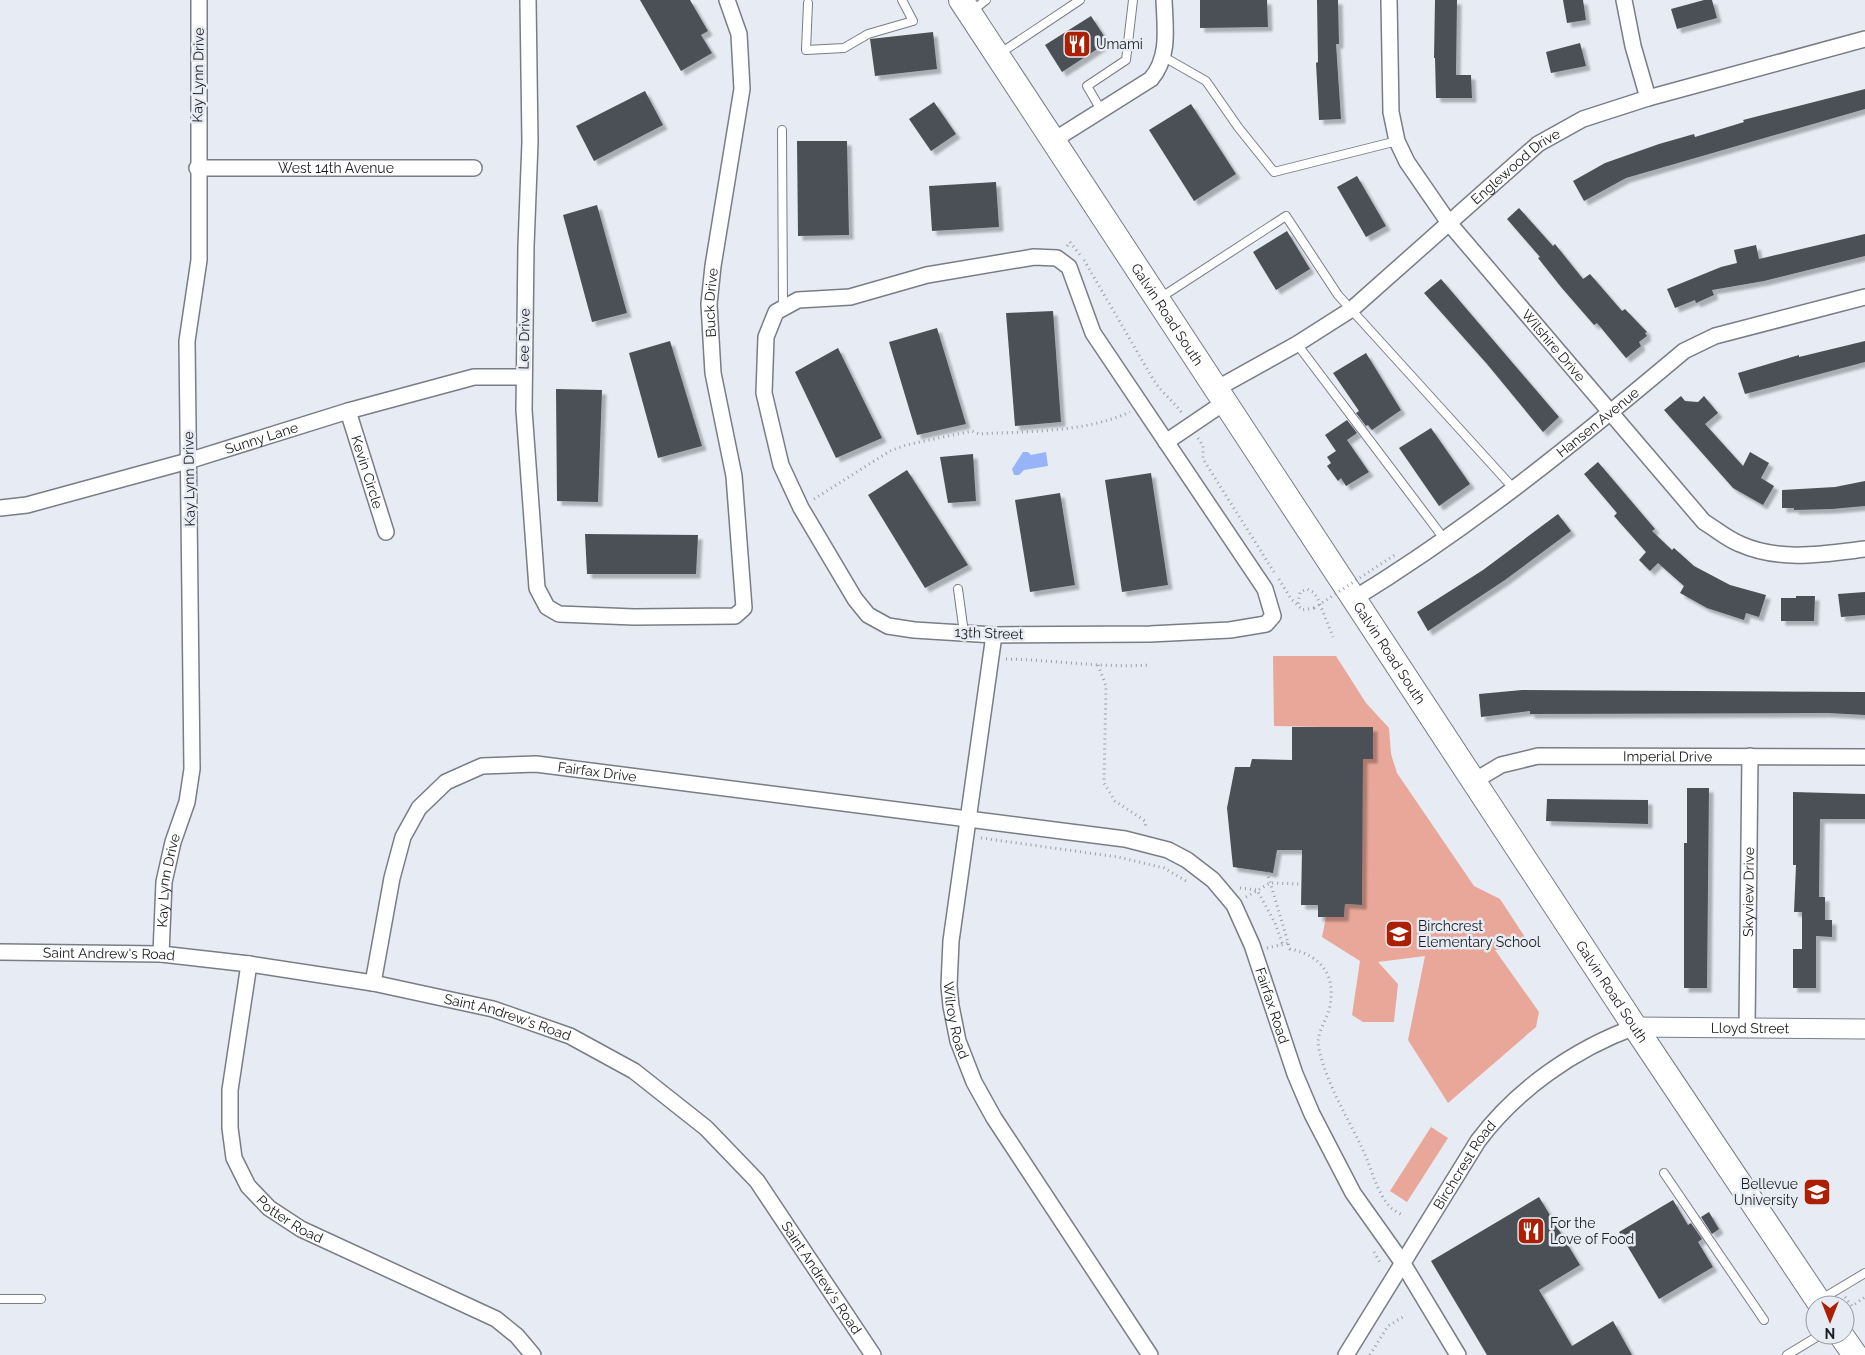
<svg xmlns="http://www.w3.org/2000/svg" width="1865" height="1355" font-family="Raleway,sans-serif">
<style>
.green{fill:#e9a799}
.water{fill:#97b4f8}
.building{fill:#4c5057;filter:url(#shadow)}
.lines{fill:none;stroke-linecap:round;stroke-linejoin:round}
.service-casing{stroke:#797d85;stroke-width:10}
.minor-casing{stroke:#797d85;stroke-width:18}
.tertiary-casing{stroke:#797d85;stroke-width:21}
.primary-casing{stroke:#797d85;stroke-width:26}
.path{stroke:#9c9ea5;stroke-width:3;stroke-dasharray:1 4;stroke-linecap:butt}
.service{stroke:#fff;stroke-width:8}
.minor{stroke:#fff;stroke-width:15}
.tertiary{stroke:#fff;stroke-width:19}
.primary{stroke:#fff;stroke-width:24}
.path-bridge{stroke:#9c9ea5;stroke-width:3;stroke-dasharray:1 4;stroke-linecap:butt}
.labels{text-anchor:middle;dominant-baseline:central;stroke-width:5;stroke-linejoin:round;paint-order:stroke}
.poi-label{font-size:14px;fill:#1b1c1f;stroke:#e7ebf4;text-anchor:start}
.street-label{font-size:14px;fill:#1b1c1f;stroke:#e7ebf4}
</style>
<defs>
<filter id="shadow"><feDropShadow dx="4.5" dy="4.5" stdDeviation="1" flood-color="#0004"/></filter>
</defs>
<rect width="100%" height="100%" fill="#e7ebf4"/>
<!-- green -->
<path class="green" d="M1273,656H1336L1366,703L1389,728L1391,754L1397,773L1474,886L1500,899L1530,945L1495,950L1539,1012L1536,1027L1448,1103L1408,1040L1425,956L1378,962L1398,984L1394,1022H1363L1352,1015L1360,961L1322,937L1326,917H1344L1345,904L1361,905L1363,759H1373V728L1274,726Z
M1431,1127L1448,1138L1407,1202L1390,1191Z"/>
<!-- water -->
<path class="water" d="M1023,452H1028L1031,455L1046,452L1048,466L1024,470L1019,475H1014L1012,469Z"/>
<!-- building -->
<path class="building" d="M640,0H690L708,31L701,35L712,53L681,71Z
M1200,0H1267L1268,27L1200,28Z
M1317,0H1338L1339,44H1336L1341,119L1319,120L1316,63L1318,62Z
M1435,0H1457L1456,75H1471L1472,98H1436L1435,58H1434Z
M1563,0H1583L1586,20L1567,23Z
M1704,0H1712L1717,18L1677,29L1671,9Z
M1091,16L1108,42L1062,72L1045,45Z
M933,32L937,69L875,76L870,39Z
M1580,43L1586,66L1551,73L1546,52Z
M1865,89V109L1626,178L1584,201L1573,181L1605,163L1659,144L1694,134L1695,137L1744,122L1743,120Z
M645,91L663,125L594,161L576,126Z
M934,102L956,134L931,151L909,119Z
M1191,104L1236,174L1194,201L1149,130Z
M797,141H847L849,235L798,236Z
M1357,176L1386,226L1366,237L1337,187Z
M996,182L999,227L932,231L929,186Z
M597,205L627,313L592,322L563,215Z
M1519,208L1553,246L1555,244L1583,279L1590,274L1622,311L1625,309L1647,332L1645,333L1647,336L1639,342L1641,346L1626,358L1597,323L1594,325L1561,287L1538,258L1540,257L1507,219Z
M1287,231L1310,269L1276,290L1253,252Z
M1865,234V256L1764,281L1712,290L1714,295L1696,303L1695,300L1675,308L1667,289L1721,267L1737,263L1734,250L1756,245L1759,259Z
M1441,279L1559,417L1543,432L1487,364L1424,293Z
M1053,311L1061,422L1015,426L1006,313Z
M937,328L966,424L917,435L889,342Z
M670,341L702,446L658,458L629,353Z
M1865,341V362L1745,394L1738,373L1799,355V357Z
M838,348L882,438L836,458L795,372Z
M1366,353L1401,410L1372,430L1368,425L1366,426L1356,413L1359,411L1333,373Z
M556,389L602,390L598,502L557,501Z
M1681,396L1685,401L1698,402L1704,396L1718,413L1705,424L1743,466L1750,452L1769,463L1761,478L1774,486L1763,505L1733,488L1664,410Z
M1347,420L1357,433L1347,440L1369,472L1346,486L1341,478L1338,481L1327,466L1331,463L1327,457L1336,451L1325,435Z
M1431,428L1470,484L1439,506L1399,448Z
M973,454L976,501L948,503L940,457Z
M1598,462L1655,529L1652,531L1672,550L1674,548L1694,566L1730,585L1766,595L1759,617L1746,613L1744,620L1707,608L1680,593L1684,586L1658,563L1650,571L1639,560L1646,552L1614,516L1617,513L1584,474Z
M907,470L968,565L925,588L868,495Z
M1151,473L1168,585L1122,592L1105,480Z
M1865,481V506L1832,509L1794,510V508H1782V490L1835,487Z
M1060,493L1075,585L1030,592L1015,500Z
M1558,514L1571,531L1505,580L1428,631L1417,612L1483,570Z
M585,534L698,535L696,574H587Z
M1865,592V615L1841,617L1838,594Z
M1796,596H1815L1814,621H1781V598H1796Z
M1522,690L1865,692V715L1828,713L1530,714V711L1481,717L1479,694Z
M1292,727H1373V759H1363L1362,905L1345,904L1344,917H1318V905H1301L1302,850H1277L1273,873L1233,867L1227,808L1235,767H1250L1252,759L1292,760Z
M1687,788H1709L1707,988H1684V843H1687Z
M1793,792L1865,794V819H1820L1819,897H1825V920H1832V937L1816,936V988H1793V949H1802V912H1794L1796,865H1793Z
M1547,799L1648,800V824L1546,821Z
M1539,1197L1580,1265L1539,1290L1572,1346L1613,1321L1632,1355H1487L1431,1261Z
M1673,1200L1688,1225L1691,1223L1702,1239L1698,1242L1713,1267L1659,1299L1619,1232Z
M1709,1212L1719,1229L1712,1234L1701,1217Z"/>
<g class="lines">
<!-- service casing -->
<g class="service-casing">
<path id="service" d="M808,3L806,50L844,48L868,34L913,21L902,0
M971,12L986,0
M999,54L1080,0
M1164,57L1206,81L1238,127L1274,172L1397,141
M1101,110L1087,86L1126,60L1133,0
M782,130L783,308
M1160,298L1286,216L1338,295L1515,490
M1297,344L1445,540
M958,589L964,633
M1664,1173L1764,1320
M0,1299H41
M1820,1300L1865,1273
M1787,1355L1820,1335"/>
</g>
<!-- minor casing -->
<g class="minor-casing">
<g id="minor">
<path id="s1" d="M528,0L530,142L526,246L524,410L537,588L547,607L559,614L634,617L735,616L744,608L734,476L713,373L709,304L713,266L742,89L739,34L727,0"/>
<path id="s2" d="M1389,0L1391,112L1397,141L1407,162L1449,223L1704,522C1716,529 1727,539 1740,544C1780,562 1824,554 1865,549"/>
<path d="M1624,0L1633,46L1648,98"/>
<path d="M1054,140L1151,79C1170,57 1165,27 1164,0"/>
<path id="s3" d="M197,168H474"/>
<path d="M1034,257L1057,258L1069,267L1093,333L1265,589L1273,616L1266,624L1230,630L1150,634L994,635L914,630L888,626L868,615L855,599L801,508L781,465L764,393L766,337L776,312L798,300L850,297L927,275Z"/>
<path id="s4" d="M1216,389L1297,344L1352,309L1538,144L1583,119L1648,98L1865,39"/>
<path id="s5" d="M348,411L386,532"/>
<path d="M1166,442L1225,402"/>
<path id="s6" d="M0,508L27,505L188,461L348,411L474,377H524"/>
<path id="s7" d="M1355,598C1474,525 1577,441 1684,351L1715,336L1865,297"/>
<path id="s8" d="M994,635L951,941L949,986L951,1006L958,1041L974,1082L994,1118L1150,1355"/>
<path id="s9" d="M1474,781L1501,765L1538,756L1865,757"/>
<path id="s10" d="M0,952L161,954L249,964L373,983L493,1009L570,1036L634,1071L706,1128L757,1181L873,1355"/>
<path id="s11" d="M161,954L164,882L173,842L187,802L192,769L187,341L199,260V0"/>
<path id="s12" d="M249,964L230,1090V1128L234,1158L248,1186L269,1208L301,1229L496,1319L517,1336L533,1355"/>
<path id="s13" d="M373,983L392,878L403,837L419,808L446,782L482,766L536,764L1125,839L1168,850L1187,860L1213,880L1234,905L1252,945L1295,1074L1312,1114L1353,1193L1402,1262L1458,1355"/>
<path id="s14" d="M1747,1027L1750,756"/>
<path id="s15" d="M1346,1355L1478,1141C1516,1090 1574,1049 1635,1027"/>
</g>
</g>
<!-- tertiary casing -->
<g class="tertiary-casing">
<g id="tertiary">
<path id="s16" d="M1635,1027L1865,1029"/>
</g>
</g>
<!-- primary casing -->
<g class="primary-casing">
<g id="primary">
<path id="s17" d="M961,0L1635,1027L1821,1305"/>
<path d="M1841,1335L1855,1355"/>
</g>
</g>
<!-- path -->
<path class="path" d="M1067,246L1070,242L1080,255
M1084,260L1153,379C1162,393 1173,401 1182,413
M1198,438L1203,446V459L1274,572
M814,499L890,451L906,445L972,431L979,434C1029,431 1083,433 1130,412
M1279,579L1291,599L1298,605
M1314,608L1302,610L1298,605L1300,592L1307,589L1313,592L1317,597L1333,637
M1006,659C1054,660 1102,668 1150,665
M1098,665L1106,686L1104,783L1115,801L1145,821L1146,829
M981,838L1118,857L1164,868L1186,881
M1267,872L1290,949C1320,955 1336,974 1330,1006C1327,1021 1315,1033 1319,1049C1327,1085 1348,1118 1363,1150C1372,1169 1376,1192 1391,1208C1395,1211 1400,1214 1404,1216
M1240,888L1257,890L1275,923L1283,945
M1246,897L1270,883L1301,884
M1267,948L1289,943
M1374,1252L1381,1264
M1845,1297L1852,1306L1865,1297
M1370,1355L1388,1326L1403,1317"/>
<!-- service -->
<use href="#service" class="service"/>
<!-- minor -->
<use href="#minor" class="minor"/>
<!-- tertiary -->
<use href="#tertiary" class="tertiary"/>
<!-- primary -->
<use href="#primary" class="primary"/>
<!-- path-bridge -->
<path class="path-bridge" d="M1314,608L1396,554"/>
</g>
<!-- icons -->
<defs>
<g id="restaurant-square" transform="scale(1.4375)"><rect x="-9" y="-9" width="18" height="18" rx="4" fill="#ad1f03" stroke="#e7ebf4"/><path d="M-5-6h1v4h1v-4h1v4h1v-4h1v5L-1.5 .5V6h-2V.5L-5-1ZM5-6V6H3V1.5H1.5Q1.5-4 5-6Z" fill="#fff"/></g>
<g id="school-square" transform="scale(1.4375)"><rect x="-9" y="-9" width="18" height="18" rx="4" fill="#ad1f03" stroke="#e7ebf4"/><path d="M0-5L7-2L0 1L-7-2ZM-4 1L0 2.5L4 1V4Q0 6-4 4Z" fill="#fff"/></g>
<g id="university-square" transform="scale(1.4375)"><rect x="-9" y="-9" width="18" height="18" rx="4" fill="#ad1f03" stroke="#e7ebf4"/><path d="M0-5L7-2L0 1L-7-2ZM-4 1L0 2.5L4 1V4Q0 6-4 4Z" fill="#fff"/></g>
</defs>
<g fill-rule="evenodd">
<use href="#restaurant-square" x="1077" y="44"/>
<use href="#school-square" x="1399" y="934"/>
<use href="#university-square" x="1817" y="1192"/>
<use href="#restaurant-square" x="1531" y="1231"/>
</g>
<g class="labels">
<!-- poi labels -->
<g class="poi-label">
<text x="1096" y="44">Umami</text>
<text x="1418" y="926">Birchcrest<tspan x="1418" dy="16">Elementary School</tspan></text>
<text x="1798" y="1184" text-anchor="end">Bellevue<tspan x="1798" dy="16">University</tspan></text>
<text x="1550" y="1223">For the<tspan x="1550" dy="16">Love of Food</tspan></text>
</g>
<!-- street labels -->
<g class="street-label">
<text transform="translate(198 75) rotate(-89)">Kay Lynn Drive</text>
<text stroke="none"><textPath href="#s4" startOffset="375">Englewood Drive</textPath></text>
<text stroke="none"><textPath href="#s3" startOffset="139">West 14th Avenue</textPath></text>
<text stroke="none"><textPath href="#s1" startOffset="1120">Buck Drive</textPath></text>
<text stroke="none"><textPath href="#s17" startOffset="376">Galvin Road South</textPath></text>
<text transform="translate(524 339) rotate(-89)">Lee Drive</text>
<text stroke="none"><textPath href="#s2" startOffset="400">Wilshire Drive</textPath></text>
<text stroke="none"><textPath href="#s7" startOffset="300">Hansen Avenue</textPath></text>
<text stroke="none"><textPath href="#s6" startOffset="271">Sunny Lane</textPath></text>
<text stroke="none"><textPath href="#s5" startOffset="64">Kevin Circle</textPath></text>
<text transform="translate(189 479) rotate(-91)">Kay Lynn Drive</text>
<text transform="translate(989 633) rotate(2)">13th Street</text>
<text stroke="none"><textPath href="#s17" startOffset="781">Galvin Road South</textPath></text>
<text stroke="none"><textPath href="#s9" startOffset="199">Imperial Drive</textPath></text>
<text stroke="none"><textPath href="#s13" startOffset="375">Fairfax Drive</textPath></text>
<text stroke="none"><textPath href="#s11" startOffset="74">Kay Lynn Drive</textPath></text>
<text stroke="none"><textPath href="#s14" startOffset="135">Skyview Drive</textPath></text>
<text stroke="none"><textPath href="#s10" startOffset="109">Saint Andrew's Road</textPath></text>
<text stroke="none"><textPath href="#s17" startOffset="1186">Galvin Road South</textPath></text>
<text stroke="none"><textPath href="#s13" startOffset="1146">Fairfax Road</textPath></text>
<text stroke="none"><textPath href="#s10" startOffset="514">Saint Andrew's Road</textPath></text>
<text stroke="none"><textPath href="#s8" startOffset="389">Wilroy Road</textPath></text>
<text stroke="none"><textPath href="#s16" startOffset="115">Lloyd Street</textPath></text>
<text stroke="none"><textPath href="#s15" startOffset="224">Birchcrest Road</textPath></text>
<text stroke="none"><textPath href="#s12" startOffset="281">Potter Road</textPath></text>
<text stroke="none"><textPath href="#s10" startOffset="934">Saint Andrew's Road</textPath></text>
</g>
</g>
<!-- north arrow -->
<g transform="translate(1830 1320) rotate(180)"><circle r="24" fill="#e7ebf4" stroke="#95989f"/>
<path d="M0-4L9 19L0 12L-9 19Z" fill="#ad1f03"/>
<text y="-8" font-size="14" font-weight="bold" text-anchor="middle" fill="#1b1c1f">N</text>
</g>
</svg>
